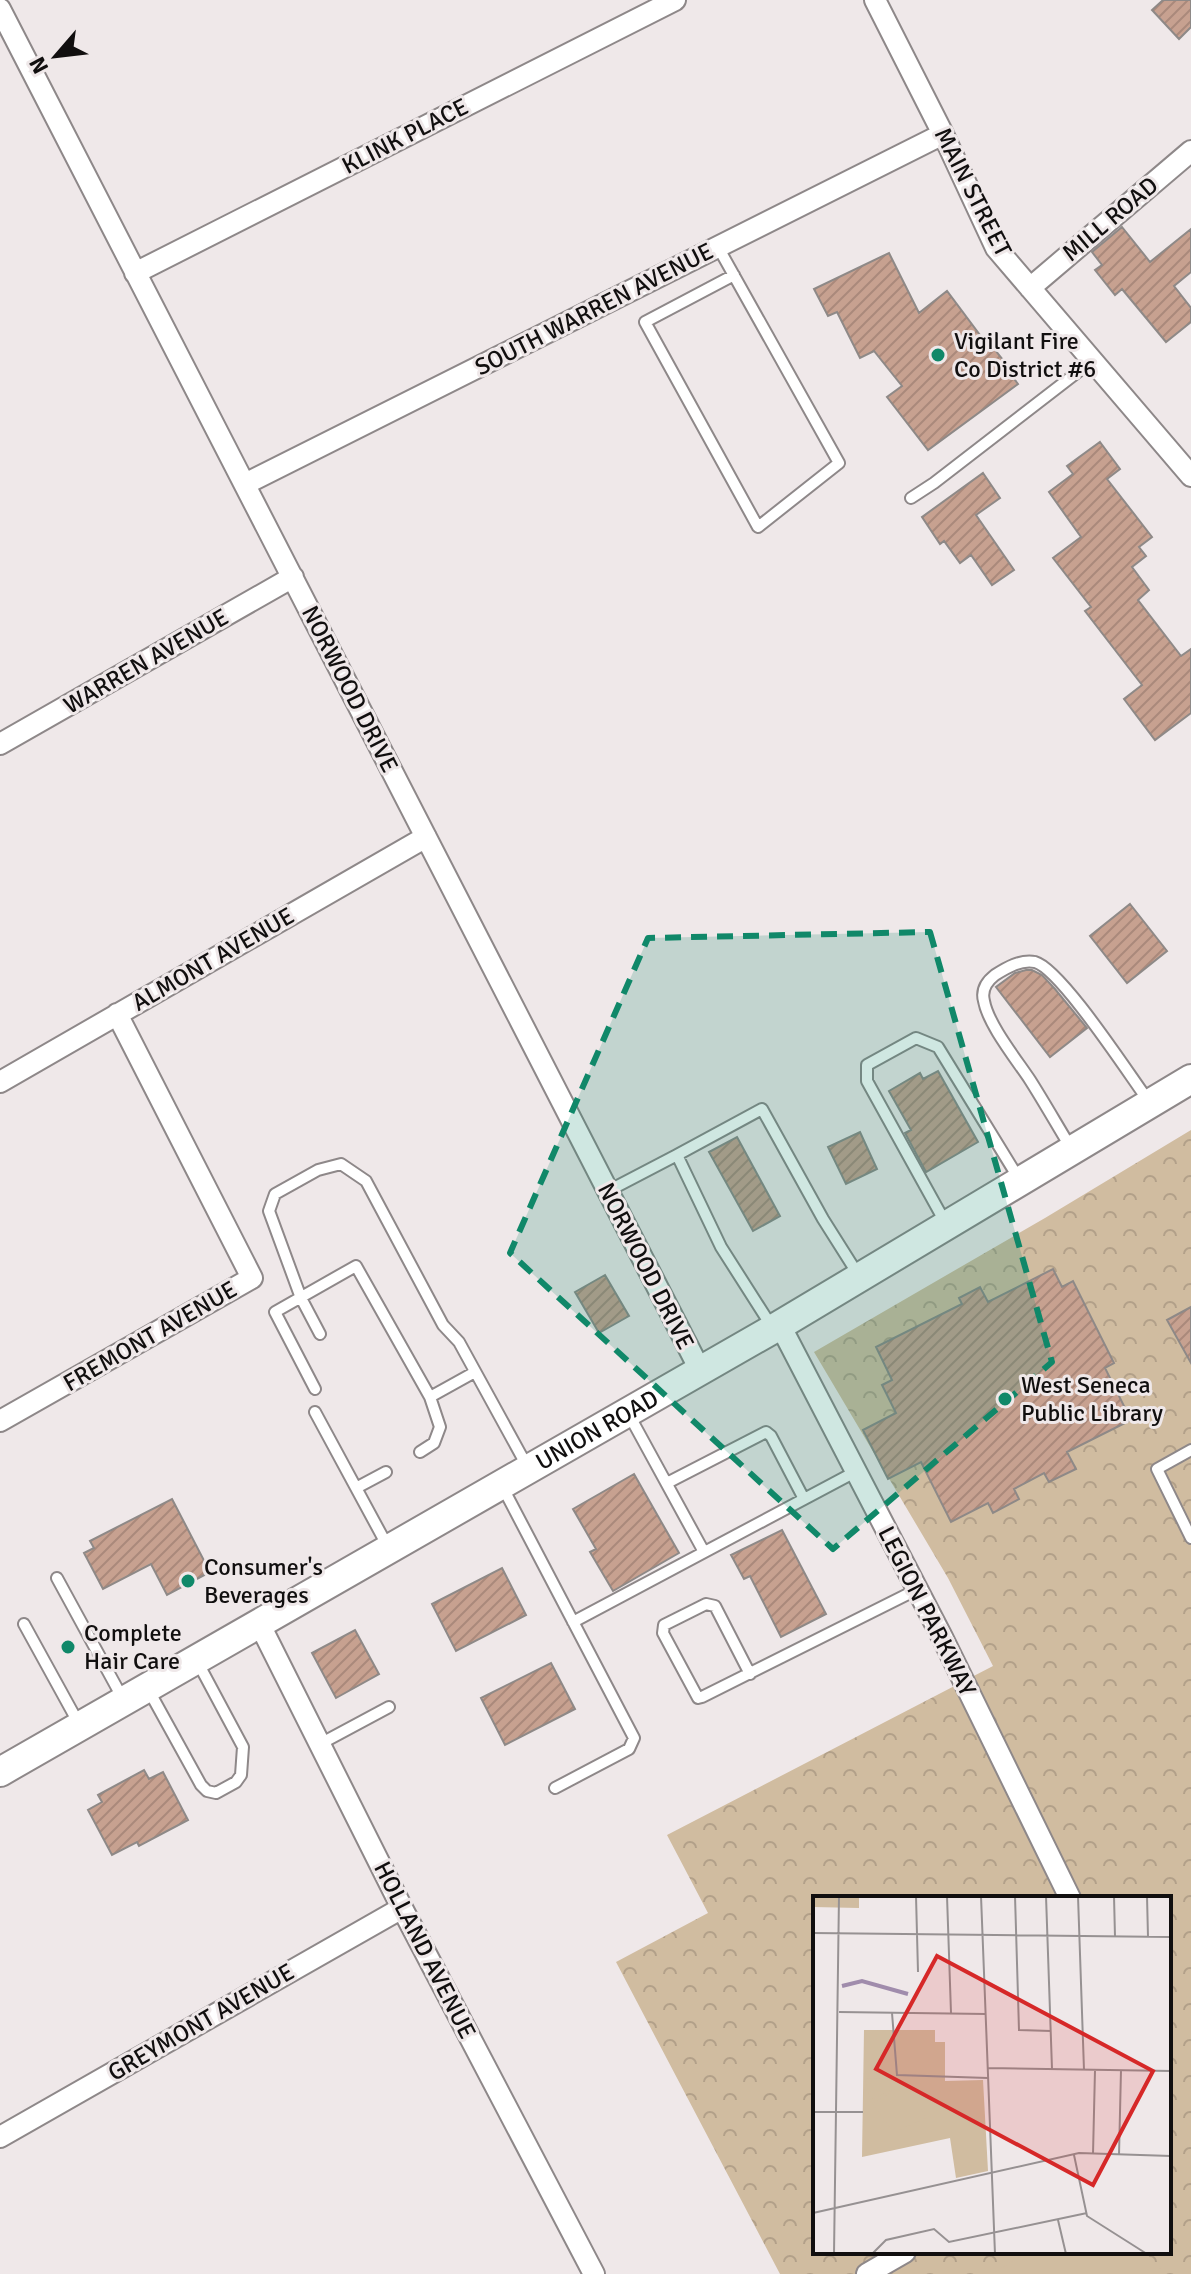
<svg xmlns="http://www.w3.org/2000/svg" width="1191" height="2274" font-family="Signika,sans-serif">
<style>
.park{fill:url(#park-crowns);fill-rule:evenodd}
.garden{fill:#d0bca0}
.building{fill:url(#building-hatch);stroke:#8e8987;stroke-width:2}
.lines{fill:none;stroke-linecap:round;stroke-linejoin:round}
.service-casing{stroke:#8e8889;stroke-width:14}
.minor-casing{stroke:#8e8889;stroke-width:24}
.secondary-casing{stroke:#8e8889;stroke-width:32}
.service{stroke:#fff;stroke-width:10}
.minor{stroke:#fff;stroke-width:20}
.secondary{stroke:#fff;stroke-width:28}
.marked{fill:#108869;fill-opacity:0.2;stroke:#108869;stroke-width:6;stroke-dasharray:16 10;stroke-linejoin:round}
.poi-dot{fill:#108869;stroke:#efe8e9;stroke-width:3}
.labels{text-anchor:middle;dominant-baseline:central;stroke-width:6;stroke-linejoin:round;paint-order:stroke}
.street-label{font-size:24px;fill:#110f0f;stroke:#efe8e9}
.poi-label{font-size:24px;fill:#110f0f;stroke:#efe8e9;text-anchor:start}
.inset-river{fill:none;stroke:#a08cac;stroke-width:4}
.inset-road{fill:none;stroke:#969192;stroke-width:2}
.view{fill:#d62828;fill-opacity:0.15;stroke:#d62828;stroke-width:4}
.inset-edge{fill:none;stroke:#110f0f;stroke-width:4}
</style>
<defs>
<pattern id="park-crowns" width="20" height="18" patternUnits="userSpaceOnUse" patternTransform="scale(2)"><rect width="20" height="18" fill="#d0bca0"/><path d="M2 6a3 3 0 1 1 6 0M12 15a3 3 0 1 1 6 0" fill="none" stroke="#b2a089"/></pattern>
<pattern id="building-hatch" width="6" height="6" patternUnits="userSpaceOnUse" patternTransform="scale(2)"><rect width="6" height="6" fill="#c7a190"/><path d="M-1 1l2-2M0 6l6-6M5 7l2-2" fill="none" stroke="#aa897b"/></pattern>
</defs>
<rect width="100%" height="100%" fill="#efe8e9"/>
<!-- park -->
<path class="park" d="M1191,1130V2274H780L616,1962L708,1913L667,1835L993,1666L948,1578L814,1352L1045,1218ZM815,1898H1169V2252H815Z"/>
<!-- garden -->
<path class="garden" d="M1027,2252H1145L1165,2274H992Z"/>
<!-- building -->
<path class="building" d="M1163,0H1191V27L1179,39L1152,10Z
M1122,227L1150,262L1191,229V272L1174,286L1191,308V322L1166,342L1122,289L1115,295L1095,270L1102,265L1092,252Z
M889,253L919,313L947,291L989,347L991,345L1007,365L1005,367L1018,384L928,450L887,397L902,386L874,351L860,358L837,312L828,316L814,289Z
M1100,442L1120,469L1107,479L1152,537L1139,547L1146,556L1132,567L1149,590L1138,600L1181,656L1191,649V713L1155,740L1124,699L1142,685L1085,611L1091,607L1053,558L1081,537L1049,492L1073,474L1067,466Z
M983,473L1000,498L976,515L1014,570L992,585L971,555L960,563L944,541L940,544L922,517Z
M1130,904L1167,951L1127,983L1090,936Z
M1026,970H1032L1042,975L1055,989L1087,1028L1050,1057L996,987L1015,973Z
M938,1071L978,1142L926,1172L905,1133L911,1130L889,1091L920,1073L923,1079Z
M860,1132L877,1169L846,1184L828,1147Z
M737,1137L780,1216L753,1231L709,1152Z
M1053,1269L1062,1287L1073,1281L1114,1363L1105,1368L1131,1420L1067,1452L1076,1469L1049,1482L1044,1473L1014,1489L1019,1499L993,1513L988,1503L951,1522L921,1462L888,1479L863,1430L896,1413L882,1385L892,1380L876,1347L962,1304L959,1298L980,1287L988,1302Z
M605,1275L629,1316L599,1333L575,1292Z
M1191,1307V1363L1167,1320Z
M634,1474L679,1553L613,1591L590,1552L596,1549L573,1509Z
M172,1499L210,1572L167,1595L151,1564L103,1589L84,1553L94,1548L90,1541Z
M782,1530L826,1614L781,1637L750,1576L744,1579L731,1555Z
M502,1568L526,1615L456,1651L432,1604Z
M355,1630L379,1674L336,1698L312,1653Z
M551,1663L575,1709L505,1745L481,1698Z
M144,1770L149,1779L163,1772L188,1820L139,1846L137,1842L112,1855L88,1810L102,1802L98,1795Z"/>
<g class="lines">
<!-- service casing -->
<g class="service-casing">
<path id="service" d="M718,247L839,463L758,527L645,322L734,275
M911,498L934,483L1092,361
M1071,1148C1057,1125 1044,1102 1030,1080C1016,1059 988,1024 984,1001C981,990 986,982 995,975C1006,968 1021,959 1035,962C1061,969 1130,1076 1150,1103
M608,1191L677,1155
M945,1222L867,1081V1065L916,1038L938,1047L1019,1179
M772,1327L721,1247L677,1155L762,1109L823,1219L859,1276
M320,1334L301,1298L269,1211L275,1194L318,1170L341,1164L366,1181L443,1325L459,1342L527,1466
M315,1389L275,1312L356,1266L430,1397L440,1427L434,1443L420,1452
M430,1397L475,1372
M315,1412L388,1547
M628,1413L704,1552
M1191,1450L1157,1469L1191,1538
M667,1483L766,1432L771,1436L804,1499
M502,1486L634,1738L629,1749L555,1788
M356,1488L386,1472
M57,1578L123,1699
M573,1622L855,1472
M24,1624L79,1724
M750,1674L715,1606L706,1604L664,1625L663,1633L698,1698L702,1697L916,1590
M148,1689L201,1785L207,1791L216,1793L236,1782L241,1775L243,1747L197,1661
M320,1744L389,1707"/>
</g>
<!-- minor casing -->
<g class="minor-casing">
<path id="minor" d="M875,0L943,134L996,248L1191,476
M0,9L700,1370
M135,273L675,0
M1030,288L1191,151
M245,484L943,134
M0,744L293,577
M0,1082L426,837
M780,1325L942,1637L1070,1898
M0,1421L252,1278L117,1014
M259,1623L402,1908L594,2274
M0,2137L402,1908
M867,2274L905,2252"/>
</g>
<!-- secondary casing -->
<g class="secondary-casing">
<g id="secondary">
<path id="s1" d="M0,1772L780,1325L1191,1079"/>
</g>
</g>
<!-- service -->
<use href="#service" class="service"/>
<!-- minor -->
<use href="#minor" class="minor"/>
<!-- secondary -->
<use href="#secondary" class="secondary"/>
</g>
<!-- marked area -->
<path class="marked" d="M930,932L1052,1362L833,1549L510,1253L648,938Z"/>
<!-- markers -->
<g class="poi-dot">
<circle cx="938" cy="355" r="8"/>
<circle cx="1005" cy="1399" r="8"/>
<circle cx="188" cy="1581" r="8"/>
<circle cx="68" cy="1647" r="8"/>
</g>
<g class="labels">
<!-- street labels -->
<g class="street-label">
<text transform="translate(405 136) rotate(-27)">KLINK PLACE</text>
<text transform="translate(973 192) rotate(63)">MAIN STREET</text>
<text transform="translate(1110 219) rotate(-40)">MILL ROAD</text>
<text transform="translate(594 309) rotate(-27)">SOUTH WARREN AVENUE</text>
<text transform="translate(146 661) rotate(-30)">WARREN AVENUE</text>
<text transform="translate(350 689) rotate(63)">NORWOOD DRIVE</text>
<text transform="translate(213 959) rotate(-30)">ALMONT AVENUE</text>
<text transform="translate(646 1266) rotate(63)">NORWOOD DRIVE</text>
<text transform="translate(150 1336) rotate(-30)">FREMONT AVENUE</text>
<text stroke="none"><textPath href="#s1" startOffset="688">UNION ROAD</textPath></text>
<text transform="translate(927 1611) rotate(63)">LEGION PARKWAY</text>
<text transform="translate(425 1950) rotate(63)">HOLLAND AVENUE</text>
<text transform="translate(201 2022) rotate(-30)">GREYMONT AVENUE</text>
</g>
<!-- poi labels -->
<g class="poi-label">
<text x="954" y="341">Vigilant Fire<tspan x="954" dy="28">Co District #6</tspan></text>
<text x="1021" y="1385">West Seneca<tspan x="1021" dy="28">Public Library</tspan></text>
<text x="204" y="1567">Consumer's<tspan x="204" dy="28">Beverages</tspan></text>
<text x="84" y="1633">Complete<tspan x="84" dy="28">Hair Care</tspan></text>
</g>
</g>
<!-- overview -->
<g transform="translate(813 1896)">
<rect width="358" height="358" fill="#efe8e9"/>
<path d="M0,0H46V12L0,11Z" fill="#d0bca0"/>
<path d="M51,134H122V146H132V185L170,184L175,275L143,282L137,242L49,261Z" fill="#d0bca0"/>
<path d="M52,182L69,183L79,194L57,204ZM88,190L97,193L113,222L86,234L76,230L60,208Z" fill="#d0bca0"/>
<path class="inset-river" d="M29,90L49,85L95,98"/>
<path class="inset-road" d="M103,0L105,76M134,0L138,117M168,0L182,358M202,0L206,134L238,135M233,0L239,173M265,0L271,174M301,0L302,41M334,0L335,41M0,37L358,41M26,116L173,118M79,117L84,179L175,182M174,172L358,175M0,216H50M280,258L282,174M261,259L274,320L334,358M306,259L308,174M0,317L266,257L358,260M245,324L253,358M21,358L26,0M59,358L73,344L121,333L136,346L274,317"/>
<path class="view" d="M124,60L340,175L280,289L63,173Z"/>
<rect width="358" height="358" class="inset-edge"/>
</g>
<!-- north arrow -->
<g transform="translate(56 56) rotate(242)" stroke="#efe8e9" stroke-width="6" paint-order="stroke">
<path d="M0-6L14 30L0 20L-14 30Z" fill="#110f0f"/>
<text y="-12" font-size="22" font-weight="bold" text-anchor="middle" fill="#110f0f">N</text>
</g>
</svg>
